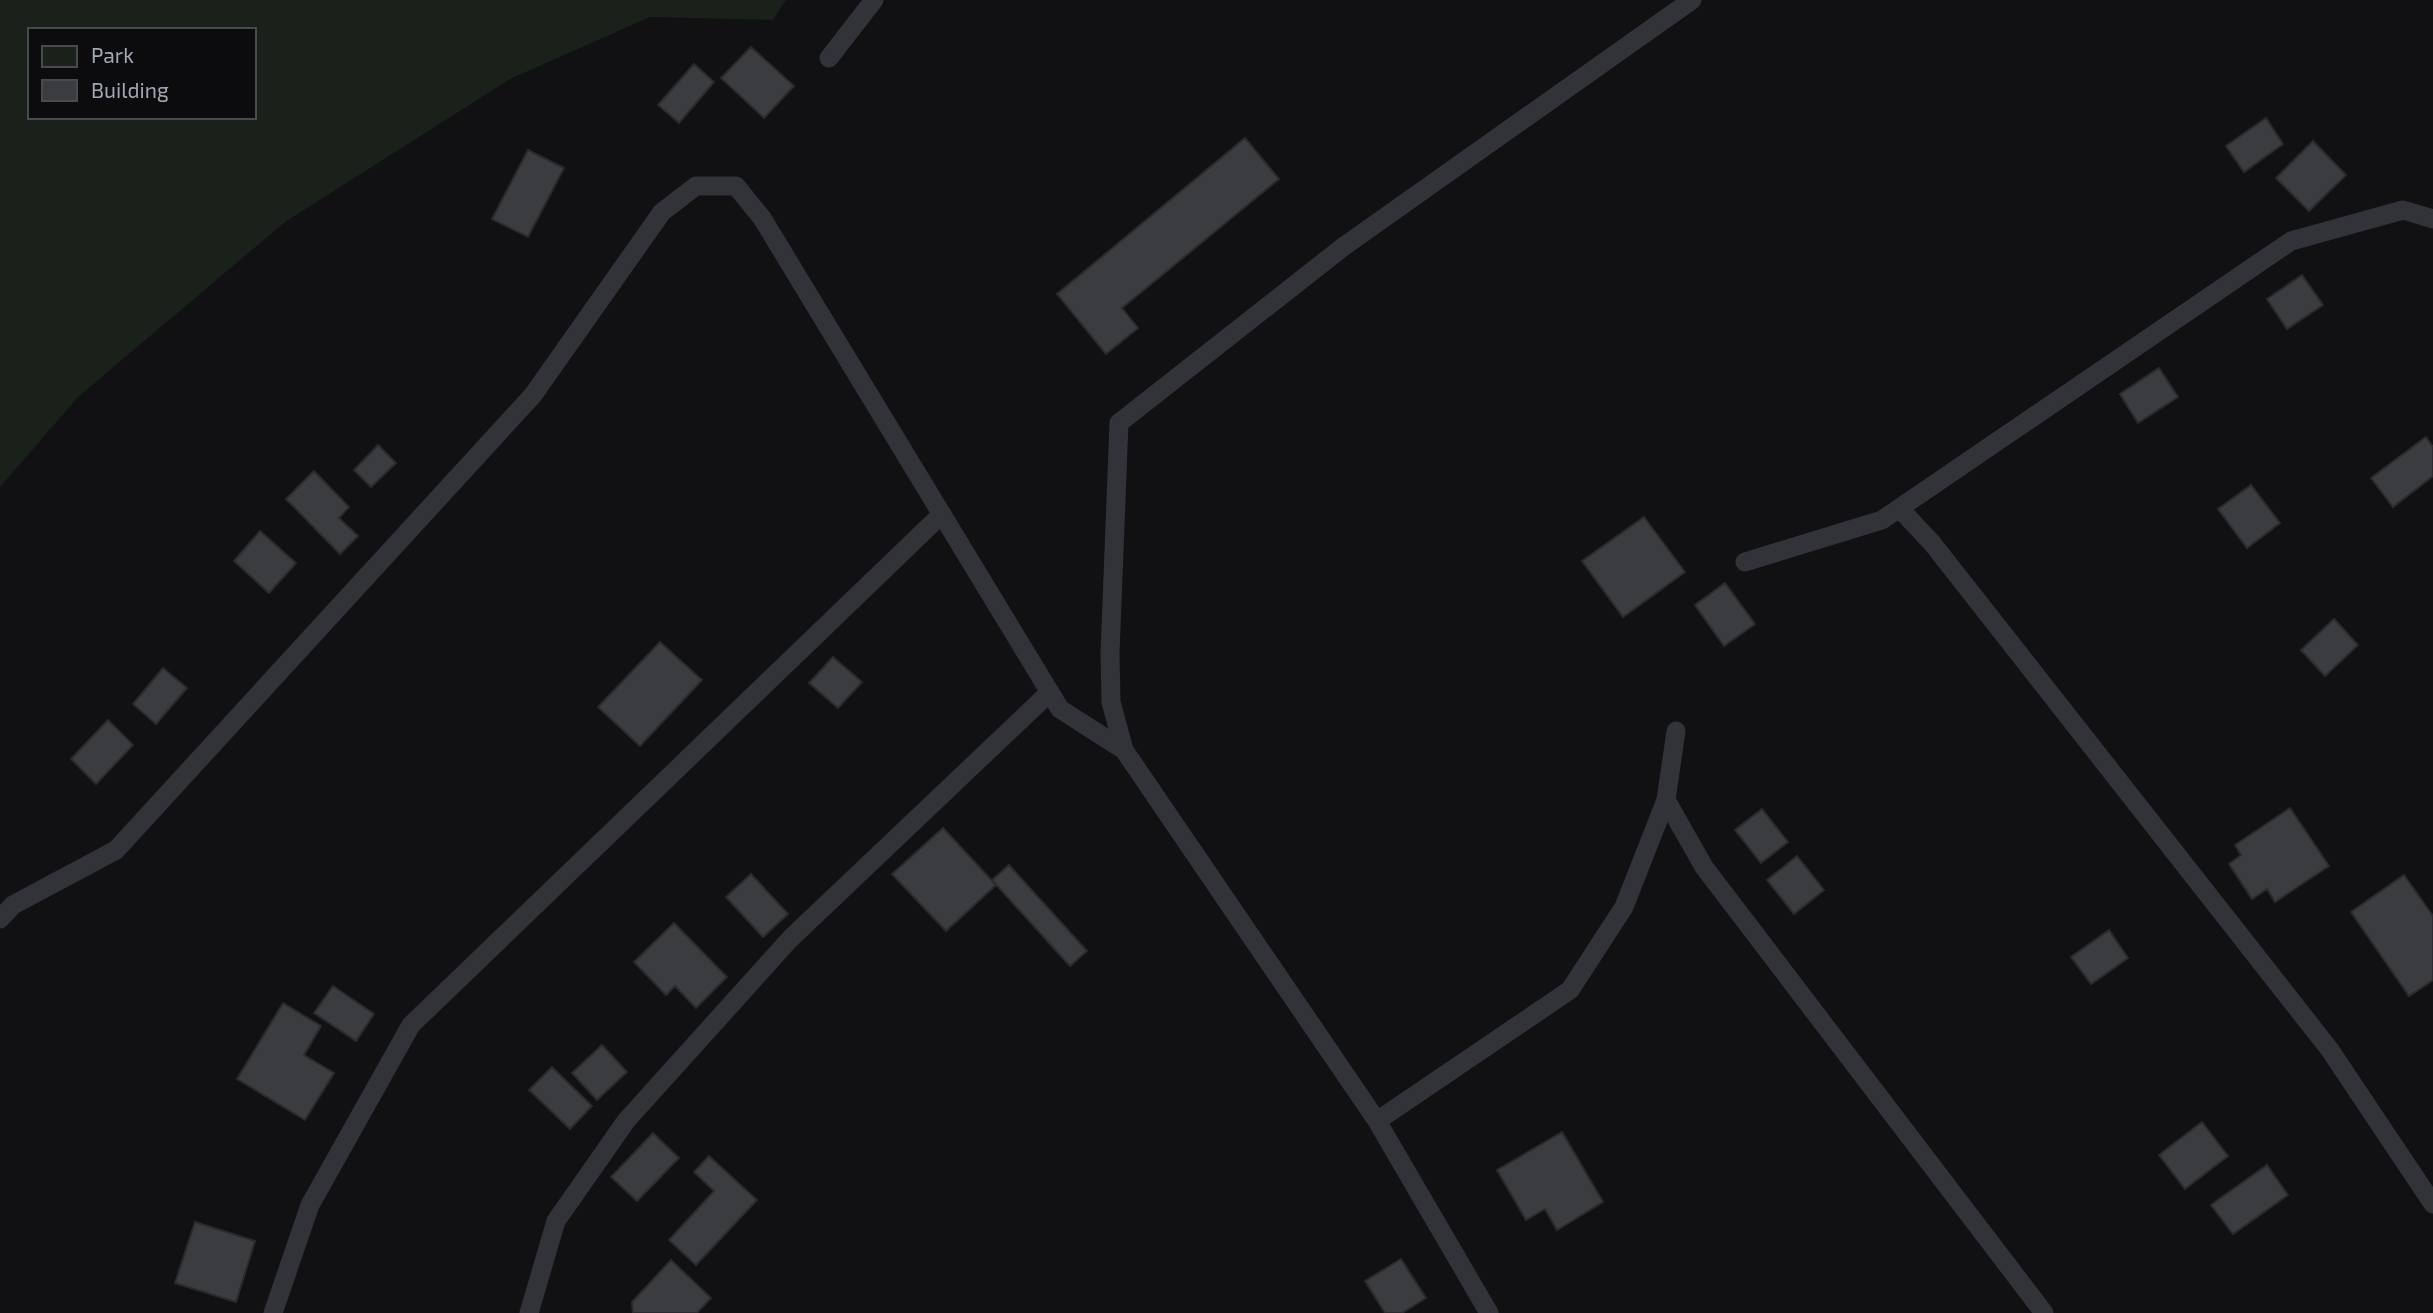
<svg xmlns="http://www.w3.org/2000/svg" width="2433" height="1313" font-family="'Exo 2',sans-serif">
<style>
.green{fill:#19211a;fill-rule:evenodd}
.building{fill:#3b3c40;stroke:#2b2b2f;stroke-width:2}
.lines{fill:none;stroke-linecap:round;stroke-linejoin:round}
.service{stroke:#323338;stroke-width:19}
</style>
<rect width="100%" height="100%" fill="#111113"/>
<!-- green -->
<path class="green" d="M0,0H786L773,20L650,17L510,79L285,222L78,397L0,487ZM30,30H254V117H30Z"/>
<!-- building -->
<path class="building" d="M751,47L794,86L764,118L721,78Z
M694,64L714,82L679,123L658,105Z
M2266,118L2283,144L2244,172L2226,146Z
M1245,138L1279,179L1122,308L1138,328L1106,354L1057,294Z
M2313,141L2346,175L2309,211L2276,178Z
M528,150L564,168L528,237L492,219Z
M2302,275L2323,305L2287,329L2267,299Z
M2159,368L2178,397L2138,423L2120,394Z
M2426,437L2433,447V476L2393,507L2371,478Z
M378,445L396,463L371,487L354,470Z
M314,471L349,507L339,518L358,536L340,554L286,499Z
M2251,485L2280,523L2247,548L2218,509Z
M1644,517L1685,572L1623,617L1582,561Z
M260,531L296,563L269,593L234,561Z
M1725,583L1755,624L1724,646L1695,605Z
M2334,619L2358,645L2325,676L2301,650Z
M660,642L702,680L640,746L598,707Z
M833,657L862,682L838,708L809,683Z
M163,668L187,688L156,724L133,704Z
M108,720L133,745L96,784L71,759Z
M2290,808L2329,866L2275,902L2267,889L2252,899L2229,864L2241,855L2235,845Z
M1762,809L1788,842L1761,863L1735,830Z
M943,828L996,885L946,931L892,874Z
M1797,856L1824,890L1794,914L1767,880Z
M1009,865L1087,951L1070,966L992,880Z
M751,874L788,914L763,937L726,897Z
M2404,875L2433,916V980L2409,996L2351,912Z
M674,923L727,977L696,1008L675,986L666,995L634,962Z
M2109,930L2128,958L2091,984L2071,957Z
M333,986L374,1014L356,1041L314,1013Z
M283,1003L321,1026L304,1055L334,1073L305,1120L237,1079Z
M602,1045L627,1072L597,1100L572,1073Z
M552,1067L592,1106L570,1129L529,1090Z
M2202,1122L2228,1156L2185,1189L2159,1155Z
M1562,1132L1603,1202L1557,1230L1545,1209L1526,1220L1497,1170Z
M653,1133L679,1158L637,1201L611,1177Z
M709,1156L757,1200L696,1265L669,1240L714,1191L694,1172Z
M2267,1165L2288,1195L2233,1234L2211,1205Z
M195,1222L255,1241L236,1302L175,1283Z
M1401,1259L1426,1298L1402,1313H1385L1365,1281Z
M671,1260L711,1298L697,1313H633L632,1302Z"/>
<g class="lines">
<!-- service -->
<path class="service" d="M829,58L874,0
M1900,509L1932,543L2330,1050L2433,1204
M1745,562L1882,520L2291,241L2403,210L2433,219
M1676,731L1666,800L1704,867L2044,1313
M0,919L13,905L116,850L533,395L662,212L696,186H736L762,218L1060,709L1124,750
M1377,1121L1570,990L1624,907L1666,800
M273,1313L310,1205L411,1025L942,514
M529,1313L556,1221L626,1121L790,939L1050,692
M1489,1313L1377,1121L1124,750L1111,702L1110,653L1119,423L1343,247L1692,0"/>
</g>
<!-- legend -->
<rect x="28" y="28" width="228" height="91" fill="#0c0c0e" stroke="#484a50" stroke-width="2"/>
<rect x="42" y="46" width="35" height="21" fill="#19211a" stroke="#484a50" stroke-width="2"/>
<text x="91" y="63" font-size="21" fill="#a2a8b4">Park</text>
<rect x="42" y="80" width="35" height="21" fill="#3b3c40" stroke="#484a50" stroke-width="2"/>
<text x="91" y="98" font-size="21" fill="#a2a8b4">Building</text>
</svg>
